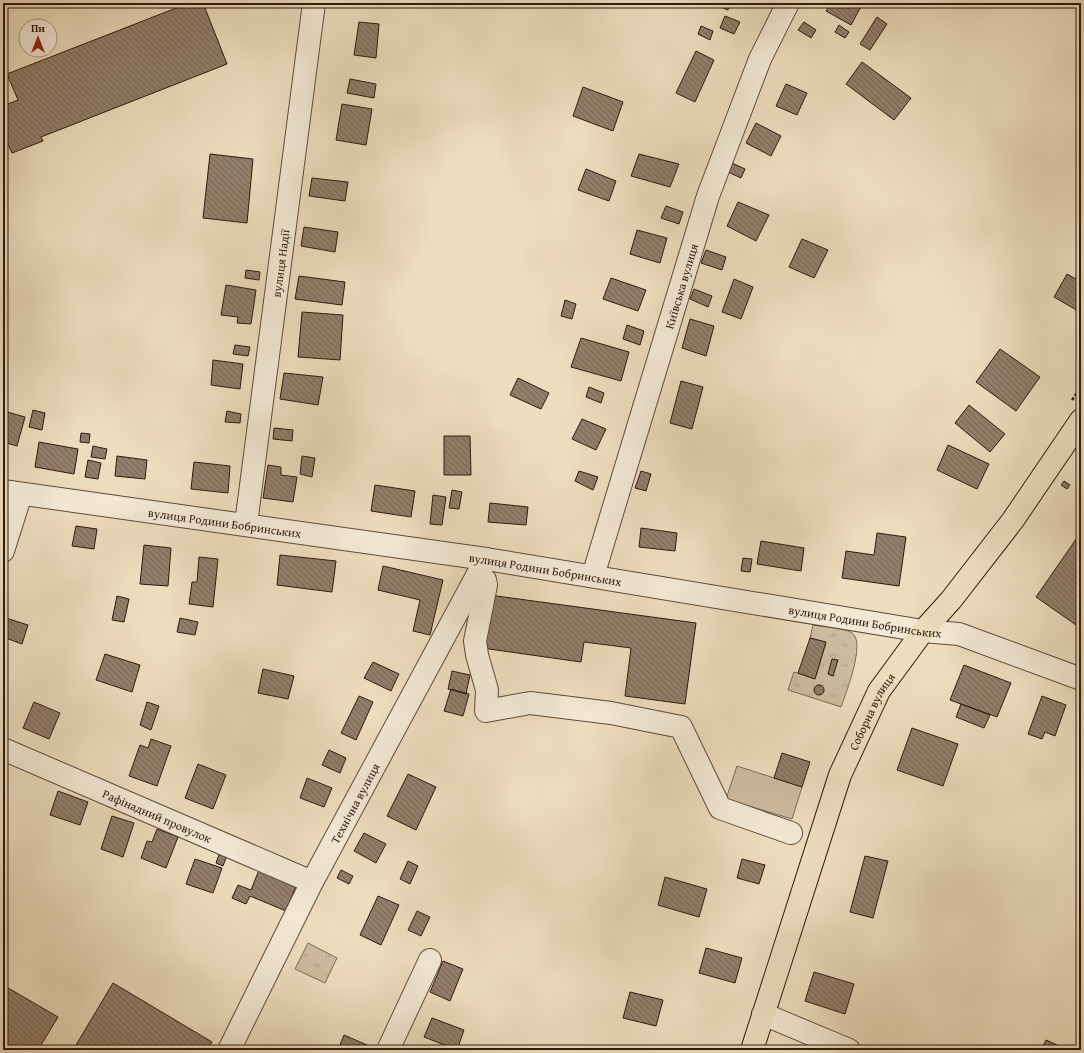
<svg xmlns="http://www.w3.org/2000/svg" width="1084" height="1053" font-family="'Gentium Book Plus',serif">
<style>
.grass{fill:url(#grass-tufts);stroke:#7e6a58}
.pitch{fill:#cdbba0;stroke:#7e6a58}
.building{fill:url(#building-back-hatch);stroke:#2f1910}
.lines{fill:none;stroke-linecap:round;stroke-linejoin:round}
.minor-casing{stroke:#5e4a3b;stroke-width:24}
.major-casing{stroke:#2f1910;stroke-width:24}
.path{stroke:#2f1910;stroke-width:2.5;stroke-dasharray:3 2;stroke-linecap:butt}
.minor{stroke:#f3e8d4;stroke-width:22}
.major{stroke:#eddcbd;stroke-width:22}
.labels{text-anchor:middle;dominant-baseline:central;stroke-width:3;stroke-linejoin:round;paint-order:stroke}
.street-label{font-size:12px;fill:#2f1910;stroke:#f3e8d4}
</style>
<defs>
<pattern id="grass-tufts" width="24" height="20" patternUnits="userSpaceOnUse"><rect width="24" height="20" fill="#cdbba0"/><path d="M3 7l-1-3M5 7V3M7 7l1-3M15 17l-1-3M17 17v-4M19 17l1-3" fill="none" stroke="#b0a089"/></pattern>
<pattern id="building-back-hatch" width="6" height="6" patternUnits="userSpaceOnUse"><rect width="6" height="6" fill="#927e6a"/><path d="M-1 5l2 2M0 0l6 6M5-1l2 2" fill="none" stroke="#786656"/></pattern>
</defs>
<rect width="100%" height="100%" fill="#eddcbd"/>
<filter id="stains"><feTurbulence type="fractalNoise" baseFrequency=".005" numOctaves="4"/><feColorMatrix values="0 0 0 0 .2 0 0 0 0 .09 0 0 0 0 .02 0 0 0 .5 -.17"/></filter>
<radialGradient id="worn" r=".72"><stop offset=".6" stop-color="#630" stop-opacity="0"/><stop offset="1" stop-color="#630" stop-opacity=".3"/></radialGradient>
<!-- grass -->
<path class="grass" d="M813,625C824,627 842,627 852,633C866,642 846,693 841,707L788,690L794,672L815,679L826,643L810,638Z
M308,943L337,958L325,983L295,969Z"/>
<!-- pitch -->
<path class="pitch" d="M737,766L802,787L792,819L726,799Z"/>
<!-- building -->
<path class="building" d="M189,3H203L227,64L41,137L43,141L12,153L3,133V106L18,100L7,74Z
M711,3H730L728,10Z
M831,3H863L851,25L826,11Z
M725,16L740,22L734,34L720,28Z
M877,17L887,24L870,50L860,44Z
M359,22L379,24L376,58L354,55Z
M804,22L816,30L811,38L798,30Z
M839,25L849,32L845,38L835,32Z
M701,26L713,31L710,40L698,34Z
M696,51L714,60L695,102L676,93Z
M862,62L911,98L894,120L846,84Z
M350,79L376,84L374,98L347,93Z
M786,84L807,93L797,115L776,106Z
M583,87L623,102L613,131L573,116Z
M342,104L372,109L366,145L336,140Z
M756,123L781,136L771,156L746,143Z
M210,154L253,159L247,223L203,218Z
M639,154L679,164L670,187L631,176Z
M732,163L745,169L741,178L728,172Z
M586,169L616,181L609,201L578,190Z
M312,178L348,182L345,201L309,196Z
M738,202L769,215L756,241L727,226Z
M666,206L683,212L679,224L661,218Z
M304,227L338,232L335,252L301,246Z
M637,230L667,238L660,263L630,254Z
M802,239L828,250L814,278L789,267Z
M706,250L726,257L722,270L701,263Z
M246,270L260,272L259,280L245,278Z
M1067,274L1081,282V322L1076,319L1080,312L1054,297Z
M299,276L345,282L342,305L295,299Z
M611,278L646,290L638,311L603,299Z
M734,279L753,287L741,319L722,312Z
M226,285L256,290L251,324L237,323L238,317L221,315Z
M694,289L712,296L708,307L690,299Z
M565,300L576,304L572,319L561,316Z
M302,312L343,315L340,360L298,357Z
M690,319L714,326L706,356L682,348Z
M627,325L644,331L640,345L623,339Z
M581,338L629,352L621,381L571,367Z
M235,345L250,347L248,356L233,354Z
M1000,349L1040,377L1016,411L976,382Z
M213,360L243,364L240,389L211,385Z
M284,373L323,377L318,405L280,399Z
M518,378L549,393L541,409L510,395Z
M681,381L703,387L692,429L670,423Z
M589,387L604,393L601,403L586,397Z
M969,405L1005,434L990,452L955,423Z
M33,410L45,413L42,430L29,427Z
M4,411L25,417L17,446L3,442Z
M227,411L241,414L240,423L225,422Z
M582,419L606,429L596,450L572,439Z
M274,428L293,430L292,441L273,439Z
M81,433L90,434L89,443L80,442Z
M444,436H470L471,475H444Z
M39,442L78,449L74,474L35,467Z
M948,445L989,464L977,489L937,470Z
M93,446L107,449L105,459L91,457Z
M117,456L147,460L145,479L115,476Z
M302,456L315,458L312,477L300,474Z
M88,460L101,463L98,479L85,477Z
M194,462L230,466L228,493L191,489Z
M268,465L281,467V475L297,477L293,502L263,498Z
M579,471L598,477L593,490L575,481Z
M641,471L651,474L646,491L635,488Z
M1064,481L1070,485L1067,489L1061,485Z
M375,485L415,491L411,517L371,511Z
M452,490L462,492L459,509L449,508Z
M433,495L446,497L442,525L430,524Z
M490,503L528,507L526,525L488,522Z
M76,526L97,529L94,549L72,546Z
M641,528L677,533L675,551L639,547Z
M1081,532V623L1079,627L1036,597Z
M877,533L906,537L899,586L842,578L846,551L874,555Z
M761,541L804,548L801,571L757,564Z
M144,545L171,548L168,586L140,584Z
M280,555L336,561L332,592L277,585Z
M199,557L218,559L213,607L189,604L192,582H197Z
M743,558L752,559L750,572L741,571Z
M383,566L443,580L430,635L413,631L420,600L378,590Z
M489,595L696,623L685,704L625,696L631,648L584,642L581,662L482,648Z
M117,596L129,599L124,622L112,620Z
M3,617L28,625L22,644L3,637Z
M180,618L198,622L195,635L177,632Z
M810,638L826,642L815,679L798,673Z
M105,654L140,665L132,692L96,680Z
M832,659L838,660L833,676L828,674Z
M373,662L399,674L391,691L364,678Z
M964,665L1011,683L997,717L950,700Z
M263,669L294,676L288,699L258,693Z
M452,671L470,675L466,694L448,689Z
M814 690a5 5 0 1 1 10 0a5 5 0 1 1-10 0Z
M451,689L469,694L463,716L444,711Z
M359,696L373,702L356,740L341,733Z
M1042,696L1066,705L1055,736L1045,732L1042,739L1028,734Z
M34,702L60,713L49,739L23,728Z
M147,702L159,706L151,730L140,725Z
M961,704L990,715L984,728L956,717Z
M912,728L958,744L943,786L897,770Z
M151,739L171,746L157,786L129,776L140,745L148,748Z
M329,750L346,758L340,773L322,765Z
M782,753L810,762L802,787L774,778Z
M198,764L226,775L213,809L185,798Z
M408,774L436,787L416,830L387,816Z
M307,778L332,788L324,807L300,798Z
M58,791L88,802L80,825L50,815Z
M112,816L134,823L123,857L101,849Z
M157,829L178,837L166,868L141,858L147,841L152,842Z
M364,833L386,844L376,863L354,851Z
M220,852L227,855L223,866L216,863Z
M865,856L888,861L873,918L850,912Z
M195,859L222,868L213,893L186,884Z
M742,859L765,865L759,884L737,878Z
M408,861L418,866L410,884L400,879Z
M259,870L296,886L286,911L250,896L246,904L232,898L238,885L251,890Z
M341,870L353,876L349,884L337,878Z
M665,877L707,889L699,917L658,905Z
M378,896L399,905L381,945L360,935Z
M417,911L430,917L421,936L408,930Z
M706,948L742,958L735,983L699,973Z
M443,961L463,969L450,1001L430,992Z
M814,972L854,984L845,1014L805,1001Z
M113,983L212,1042L207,1050H73Z
M3,985L58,1017L38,1050H3Z
M630,992L663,1000L656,1026L623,1018Z
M432,1018L464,1030L457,1050L424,1037Z
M344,1035L367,1045L365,1050H338Z
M1046,1040L1064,1048V1050H1041Z"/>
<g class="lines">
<!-- minor casing -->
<g class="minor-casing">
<g id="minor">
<path id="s1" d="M3,491L486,559L923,631L959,634L1081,679"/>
<path id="s2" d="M246,524L314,3"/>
<path d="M3,551L21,494"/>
<path d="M477,576L485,580L486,585L475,641L477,655L487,690L486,711L530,703L611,713L681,727L720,808L791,833"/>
<path id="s3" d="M593,576L708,196L760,59L788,3"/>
<path id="s4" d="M3,749L312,882"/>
<path d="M763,1014L849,1050"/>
<path id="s5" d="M229,1050L312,882L486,559"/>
<path d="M388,1050L430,960"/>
</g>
</g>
<!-- major casing -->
<g class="major-casing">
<g id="major">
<path id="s6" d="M752,1050L840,775L879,691L923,631L951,600L1013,520L1081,420"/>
</g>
</g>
<!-- path -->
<path class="path" d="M1072,400L1081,387"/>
<!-- minor -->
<use href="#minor" class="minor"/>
<!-- major -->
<use href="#major" class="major"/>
</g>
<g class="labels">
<!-- street labels -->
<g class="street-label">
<text stroke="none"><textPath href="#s2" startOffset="263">вулиця Надії</textPath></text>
<text stroke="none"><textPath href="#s3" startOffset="303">Київська вулиця</textPath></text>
<text stroke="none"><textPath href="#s1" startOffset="224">вулиця Родини Бобринських</textPath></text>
<text stroke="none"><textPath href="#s1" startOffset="548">вулиця Родини Бобринських</textPath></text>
<text stroke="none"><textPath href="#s1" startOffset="872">вулиця Родини Бобринських</textPath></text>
<text stroke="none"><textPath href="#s6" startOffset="360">Соборна вулиця</textPath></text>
<text stroke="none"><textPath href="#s5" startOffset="277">Технічна вулиця</textPath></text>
<text stroke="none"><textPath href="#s4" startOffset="168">Рафінадний провулок</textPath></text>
</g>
</g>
<!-- margin -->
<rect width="1084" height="1053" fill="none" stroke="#eddcbd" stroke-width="16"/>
<rect x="4" y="4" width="1076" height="1045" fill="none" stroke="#2f1910" stroke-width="2"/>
<rect x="8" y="8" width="1068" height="1037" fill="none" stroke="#2f1910"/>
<!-- north arrow -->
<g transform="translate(38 38)"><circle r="19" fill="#f3e8d4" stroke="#a59586"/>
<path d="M0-3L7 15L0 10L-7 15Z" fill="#8f2418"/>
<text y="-6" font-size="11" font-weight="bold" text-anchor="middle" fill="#2f1910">Пн</text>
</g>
<rect width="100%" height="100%" filter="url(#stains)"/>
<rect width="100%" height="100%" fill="url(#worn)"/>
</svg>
